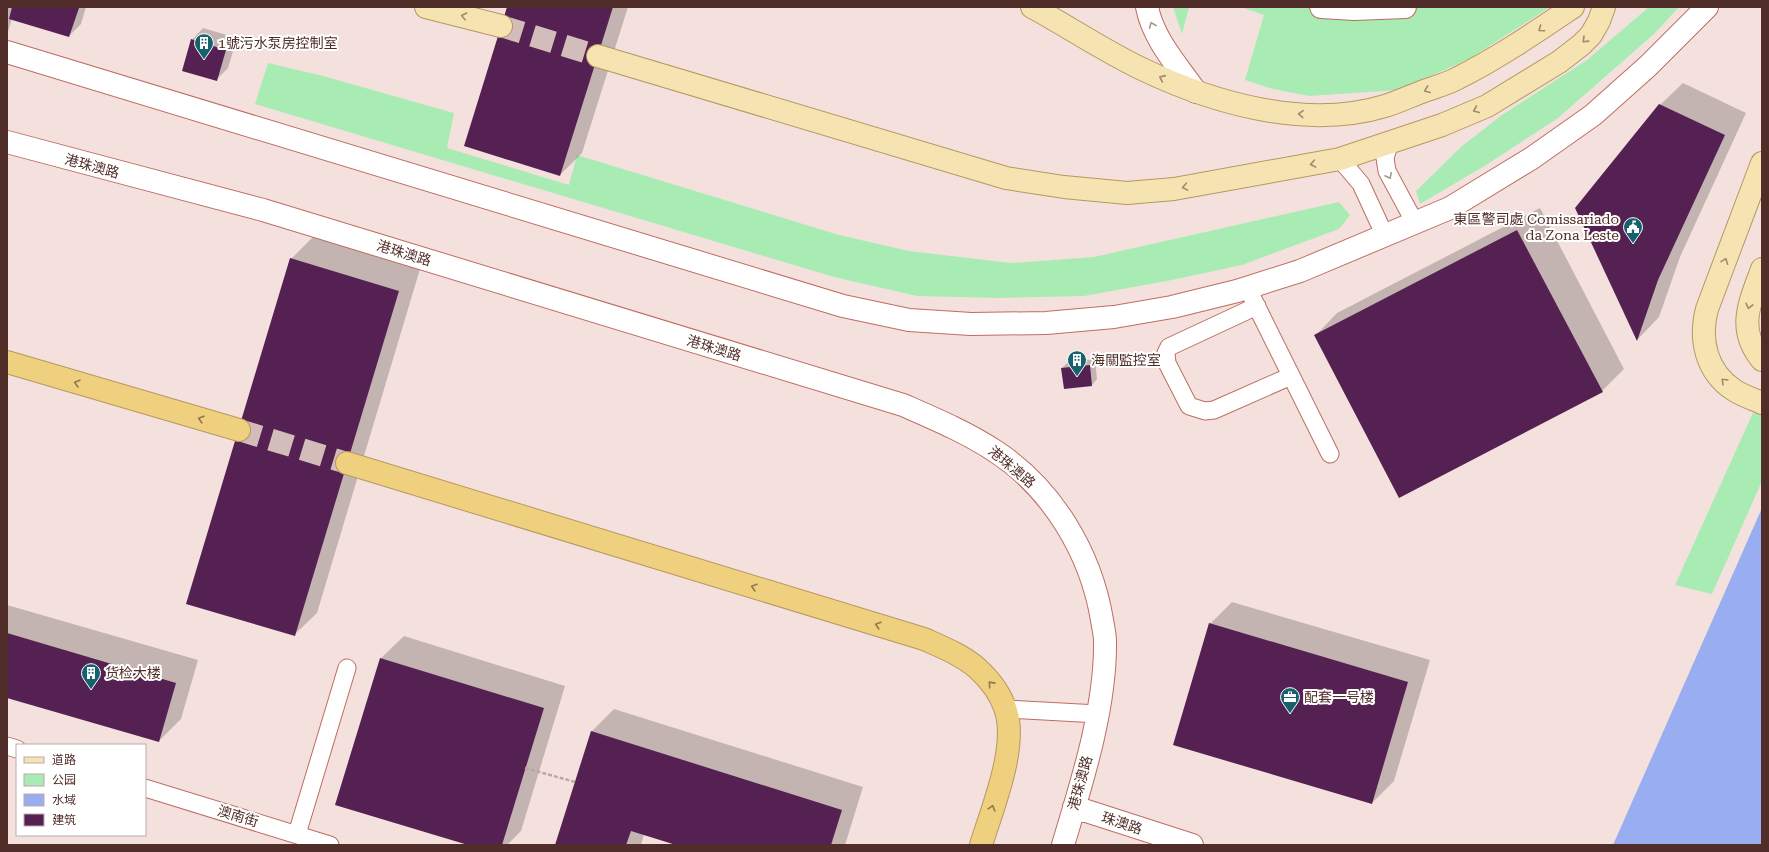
<svg xmlns="http://www.w3.org/2000/svg" width="1769" height="852" font-family="'Roboto Serif','Noto Sans SC',serif">
<style>
.green{fill:#a8ecb4}
.water{fill:#98aef0}
.shadow{fill:#0003}
.building{fill:#552052}
.lines{fill:none;stroke-linecap:round;stroke-linejoin:round}
.primary-tunnel{stroke:#d3bdba;stroke-width:22;stroke-dasharray:22 11;stroke-linecap:butt}
.highway-tunnel{stroke:#d3bdba;stroke-width:22;stroke-dasharray:22 11;stroke-linecap:butt}
.lane-casing{stroke:#be6d61;stroke-width:19}
.street-casing{stroke:#be6d61;stroke-width:24}
.primary-casing{stroke:#b79761;stroke-width:24}
.highway-casing{stroke:#b79761;stroke-width:24}
.path{stroke:#bea5a2;stroke-width:2.5;stroke-dasharray:4 2;stroke-linecap:butt}
.lane{stroke:#fff;stroke-width:17}
.street{stroke:#fff;stroke-width:22}
.primary{stroke:#f5e3b2;stroke-width:22}
.highway{stroke:#eed07f;stroke-width:22}
.oneway{stroke:#a2886d}
.oneway2{stroke:#a89694}
.oneway3{stroke:#97764f}
.labels{text-anchor:middle;dominant-baseline:central;stroke-width:4;stroke-linejoin:round;paint-order:stroke}
.poi-label{font-size:14px;fill:#502d28;stroke:#fff;text-anchor:start}
.street-label{font-size:14px;fill:#502d28;stroke:#fff}
</style>
<rect width="100%" height="100%" fill="#f4e1de"/>
<!-- green -->
<path class="green" d="M1173,7H1189L1182,34Z
M1241,7H1550L1469,59L1399,90L1309,96L1269,88L1245,80L1264,15Z
M1649,7H1679L1654,34L1558,118L1486,165L1420,204L1416,191L1462,146L1502,115L1587,60Z
M268,63L323,76L454,113L447,148L569,185L577,155L839,235L909,251L1011,263L1094,257L1339,202L1350,215L1339,229L1242,265L1172,280L1084,296L1000,298L917,296L834,277L255,104Z
M1762,393V481L1712,594L1675,585Z"/>
<!-- water -->
<path class="water" d="M1762,508V845H1613Z"/>
<!-- shadow -->
<path class="shadow" d="M7,7H86L81,24L69,36L12,19L7,35Z
M508,7H628L582,153L560,175Z
M203,28L237,38L228,68L216,80L192,40Z
M1683,83L1746,113L1680,257L1659,317L1638,339L1576,208L1660,105Z
M1540,208L1624,369L1602,391L1315,336L1337,313Z
M314,236L420,269L317,613L294,635L291,259Z
M1095,359L1097,379L1092,385L1062,368L1068,362Z
M1232,602L1430,660L1394,781L1372,803L1210,624Z
M7,605L198,660L181,719L159,741L7,697Z
M404,636L565,686L521,831L507,845H471L381,658Z
M614,709L863,787L845,845H679L644,834L641,845H556L592,731Z"/>
<!-- building -->
<path class="building" d="M12,7H76L79,8L69,37L9,19Z
M507,7H613L560,176L464,146Z
M191,39L226,50L217,81L182,71Z
M1659,104L1725,135L1658,280L1637,341L1575,208Z
M1517,230L1603,392L1399,498L1314,335Z
M290,258L399,291L295,636L186,604Z
M1090,365L1092,386L1064,389L1061,368Z
M1209,623L1408,682L1372,804L1173,745Z
M7,633L176,683L159,742L7,698Z
M380,658L544,708L502,845H468L335,805Z
M591,731L842,810L831,845H676L631,831L626,845H555Z"/>
<g class="lines">
<!-- primary-tunnel -->
<path class="primary-tunnel" d="M501,26L598,56"/>
<!-- highway-tunnel -->
<path class="highway-tunnel" d="M239,430L347,463"/>
<!-- lane casing -->
<g class="lane-casing">
<path id="lane" d="M1395,141L1389,145L1385,158L1387,171L1415,223
M1340,159L1361,184L1385,236
M1252,297L1330,454
M1257,306L1169,347L1166,353L1167,363L1189,406L1205,411L1214,410L1291,376
M1006,709L1098,714
M7,746L17,749
M145,788L330,845
M297,834L347,668"/>
</g>
<!-- street casing -->
<g class="street-casing">
<path id="street" d="M1147,7C1153,39 1178,66 1196,92
M1321,7L1354,9L1405,7
M7,52L843,306L909,320L971,324L1046,323L1114,317L1172,307L1237,291L1300,271L1450,208L1532,158L1593,115L1648,66L1707,7
M7,142L263,210L903,405C935,419 966,432 995,451C1052,488 1091,553 1102,620C1103,627 1105,634 1105,641C1106,707 1082,782 1063,845
M1074,807L1192,845"/>
</g>
<!-- primary casing -->
<g class="primary-casing">
<path id="primary" d="M426,7L501,26
M1032,7C1069,27 1104,51 1142,69C1213,103 1306,130 1385,106C1398,102 1411,96 1424,91C1435,87 1447,84 1458,78C1498,58 1536,32 1573,7
M598,56L1006,178L1064,187L1127,193L1174,189L1340,159L1442,125L1487,106L1559,62L1581,45L1591,35L1599,21L1604,7
M1762,163L1707,309C1699,339 1706,372 1734,390C1743,396 1753,399 1762,403
M1762,269C1750,302 1736,329 1762,360"/>
</g>
<!-- highway casing -->
<g class="highway-casing">
<path id="highway" d="M7,362L239,430
M347,463L924,639C942,647 962,655 977,668C989,679 1000,693 1005,708C1019,745 992,809 981,845"/>
</g>
<!-- path -->
<path class="path" d="M525,768L575,782"/>
<!-- lane -->
<use href="#lane" class="lane"/>
<!-- street -->
<use href="#street" class="street"/>
<!-- primary -->
<use href="#primary" class="primary"/>
<!-- highway -->
<use href="#highway" class="highway"/>
</g>
<!-- one-way arrows -->
<defs><path id="oneway-chevron" d="M-2-3.5L2.5 0L-2 3.5" fill="none" stroke-width="1.6" stroke-linecap="round" stroke-linejoin="round"/></defs>
<g class="oneway">
<use href="#oneway-chevron" transform="translate(464 16) rotate(-166)"/>
<use href="#oneway-chevron" transform="translate(1541 29) rotate(145)"/>
<use href="#oneway-chevron" transform="translate(1585 40) rotate(136)"/>
<use href="#oneway-chevron" transform="translate(1162 78) rotate(-156)"/>
<use href="#oneway-chevron" transform="translate(1427 90) rotate(159)"/>
<use href="#oneway-chevron" transform="translate(1476 110) rotate(157)"/>
<use href="#oneway-chevron" transform="translate(1301 114) rotate(-177)"/>
<use href="#oneway-chevron" transform="translate(1313 164) rotate(169)"/>
<use href="#oneway-chevron" transform="translate(1185 187) rotate(170)"/>
<use href="#oneway-chevron" transform="translate(1725 261) rotate(-69)"/>
<use href="#oneway-chevron" transform="translate(1749 306) rotate(104)"/>
<use href="#oneway-chevron" transform="translate(1724 381) rotate(-135)"/>
</g>
<g class="oneway2">
<use href="#oneway-chevron" transform="translate(1152 25) rotate(-112)"/>
<use href="#oneway-chevron" transform="translate(1389 176) rotate(64)"/>
</g>
<g class="oneway3">
<use href="#oneway-chevron" transform="translate(77 383) rotate(-164)"/>
<use href="#oneway-chevron" transform="translate(201 419) rotate(-164)"/>
<use href="#oneway-chevron" transform="translate(754 587) rotate(-163)"/>
<use href="#oneway-chevron" transform="translate(878 625) rotate(-163)"/>
<use href="#oneway-chevron" transform="translate(991 684) rotate(-132)"/>
<use href="#oneway-chevron" transform="translate(992 808) rotate(-73)"/>
</g>
<!-- icons -->
<defs>
<g id="building-pin" transform="scale(1)"><path d="M0 17L-7.5 6A9.5 9.5 0 1 1 7.5 6Z" fill="#15626d" stroke="#fff"/><path d="M-4-6H4V6H1V3H-1V6H-4ZM-2.5-4.3h1.7v1.8h-1.7ZM.8-4.3h1.7v1.8H.8ZM-2.5-1h1.7V.8h-1.7ZM.8-1h1.7V.8H.8Z" fill="#fff"/></g>
<g id="civic-pin" transform="scale(1)"><path d="M0 17L-7.5 6A9.5 9.5 0 1 1 7.5 6Z" fill="#15626d" stroke="#fff"/><path d="M-.6-6.5H3V-4.5H.6V-3L4-1V1h2V6H-6V1h2V-1L-.6-3ZM-1.2 2.5V6h2.4V2.5Z" fill="#fff"/></g>
<g id="office-pin" transform="scale(1)"><path d="M0 17L-7.5 6A9.5 9.5 0 1 1 7.5 6Z" fill="#15626d" stroke="#fff"/><path d="M-6-3h4V-5.5h4V-3h4V5H-6ZM-1-4.5V-3h2v-1.5ZM-6 0V1H6V0Z" fill="#fff"/></g>
</defs>
<g fill-rule="evenodd">
<use href="#building-pin" x="204" y="43"/>
<use href="#civic-pin" x="1633" y="227"/>
<use href="#building-pin" x="1077" y="360"/>
<use href="#building-pin" x="91" y="673"/>
<use href="#office-pin" x="1290" y="697"/>
</g>
<g class="labels">
<!-- poi labels -->
<g class="poi-label">
<text x="218" y="43">1號污水泵房控制室</text>
<text x="1619" y="219" text-anchor="end">東區警司處 Comissariado<tspan x="1619" dy="16">da Zona Leste</tspan></text>
<text x="1091" y="360">海關監控室</text>
<text x="105" y="673">货检大楼</text>
<text x="1304" y="697">配套一号楼</text>
</g>
<!-- street labels -->
<g class="street-label">
<text transform="translate(92 166) rotate(15)">港珠澳路</text>
<text transform="translate(404 253) rotate(17)">港珠澳路</text>
<text transform="translate(714 348) rotate(17)">港珠澳路</text>
<text transform="translate(1012 467) rotate(40)">港珠澳路</text>
<text transform="translate(1080 783) rotate(-75)">港珠澳路</text>
<text transform="translate(238 816) rotate(17)">澳南街</text>
<text transform="translate(1122 823) rotate(18)">珠澳路</text>
</g>
</g>
<!-- border -->
<rect width="1769" height="852" fill="none" stroke="#502d28" stroke-width="16"/>
<!-- legend -->
<rect x="16" y="744" width="130" height="92" fill="#ffffff" stroke="#b9aba9"/>
<rect x="24" y="757" width="20" height="6" fill="#f5e3b2" stroke="#b9aba9"/>
<text x="52" y="764" font-size="12" fill="#502d28">道路</text>
<rect x="24" y="774" width="20" height="12" fill="#a8ecb4" stroke="#b9aba9"/>
<text x="52" y="784" font-size="12" fill="#502d28">公园</text>
<rect x="24" y="794" width="20" height="12" fill="#98aef0" stroke="#b9aba9"/>
<text x="52" y="804" font-size="12" fill="#502d28">水域</text>
<rect x="24" y="814" width="20" height="12" fill="#552052" stroke="#b9aba9"/>
<text x="52" y="824" font-size="12" fill="#502d28">建筑</text>
</svg>
